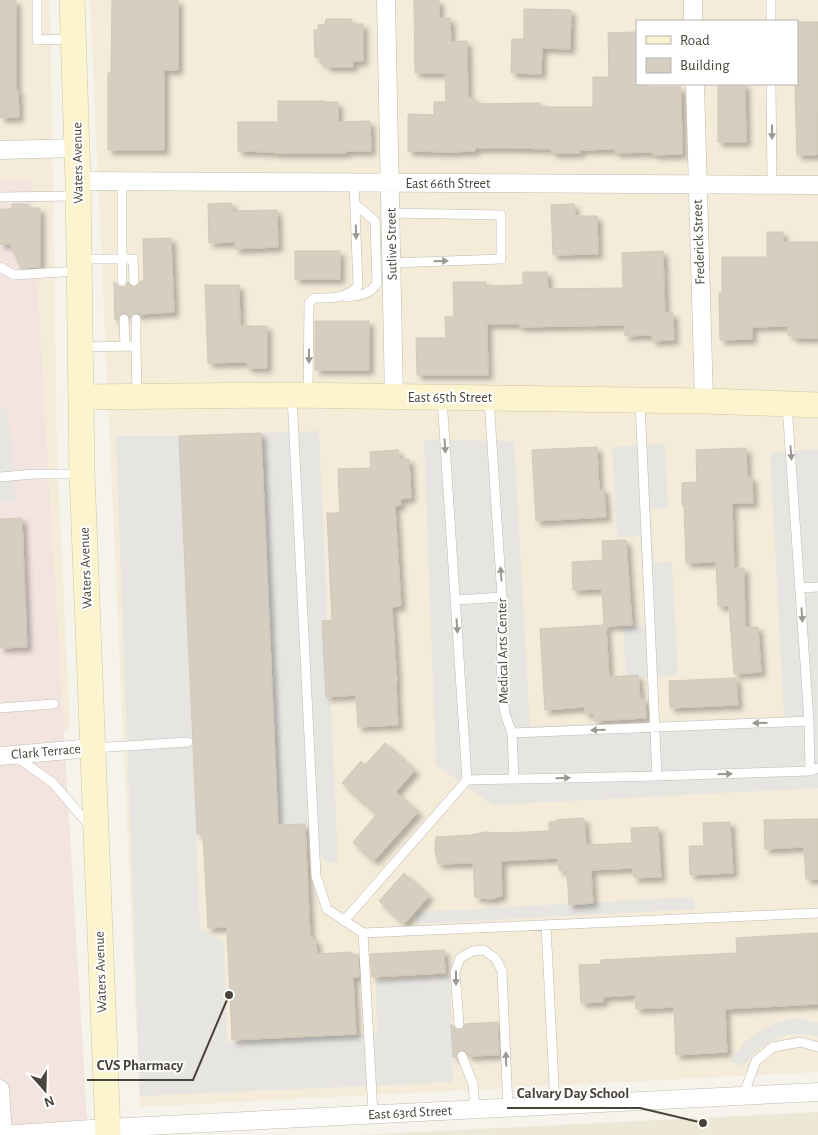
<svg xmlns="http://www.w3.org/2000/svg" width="818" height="1135" font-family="'Alegreya Sans',sans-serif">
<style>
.commercial{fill:#f4ebd9;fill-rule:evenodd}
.education{fill:#ede8d6}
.medical{fill:#f4e4e0}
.parking{fill:#e7e5e2}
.building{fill:#d6cfc1;stroke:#d0c8b5;filter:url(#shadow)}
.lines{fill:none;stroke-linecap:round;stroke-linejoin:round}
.lane-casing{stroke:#c0bbae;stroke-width:10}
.street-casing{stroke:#c0bbae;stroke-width:19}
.secondary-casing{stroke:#d1c89e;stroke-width:26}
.lane{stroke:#fff;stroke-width:9}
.street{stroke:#fff;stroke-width:18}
.secondary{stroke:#fbf4cf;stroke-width:25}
.oneway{fill:#9b9892}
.labels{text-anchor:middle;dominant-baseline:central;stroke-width:4;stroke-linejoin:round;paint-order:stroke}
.street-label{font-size:14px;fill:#494439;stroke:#fff}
.leader{fill:none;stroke:#494439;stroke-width:2}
.callout-dot{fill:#494439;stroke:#fff;stroke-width:2}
.callout-label{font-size:15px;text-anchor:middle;font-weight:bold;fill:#494439;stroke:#fff;stroke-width:4;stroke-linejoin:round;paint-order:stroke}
</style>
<defs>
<filter id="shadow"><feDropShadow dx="4.5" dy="4.5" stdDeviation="2.5" flood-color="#0004"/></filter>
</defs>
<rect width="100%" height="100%" fill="#f5f3eb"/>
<!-- commercial -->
<path class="commercial" d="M0,0H50L57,457L70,725L60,738L0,742Z
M90,0H818V1072L140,1107ZM637,21H797V84H637Z"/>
<!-- education -->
<path class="education" d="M818,1112V1135H358Z"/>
<!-- medical -->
<path class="medical" d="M0,181H31L88,1135H0Z"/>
<!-- parking -->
<path class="parking" d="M8,408L16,501L0,502V409Z
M319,431L338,863L325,862L305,824L278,825L261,433Z
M116,436H179L200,928L224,943L227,1042L377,1034L376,980L450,976L453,1082L140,1096Z
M424,440L514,441L530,726L784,717L770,453L818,449V788L493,805L436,765Z
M665,444L668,508L651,509L654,563L672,562L678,675L626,678L623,627L645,625L640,536L617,537L612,447Z
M694,897L695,909L416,924V912Z
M799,1018L818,1023V1037L802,1033L780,1036L759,1049L743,1066L730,1061L745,1042L763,1029L782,1021Z"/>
<!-- building -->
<path class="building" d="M0,0H16V90H18L19,117L1,118L0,114Z
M112,0H178V70H164V150H108V73H111Z
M414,0H439V18H450L451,42L467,41L468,98H475V104L540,103V107H593V77H609L608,33L637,32V84H648V87H681L682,154L653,155V152L615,153V149L580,150V153H552V149L510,148H475V151L451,152L408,151V114L434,115V102H446L445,73H415Z
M524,9L571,10L570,49L542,48L541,74L511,73L512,39H524Z
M326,19H351V24H363V61H353V67H326V63H320V57H315L314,30H318V25L325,24Z
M797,22H818L817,155H797L795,84H797Z
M718,84H745L746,142H718Z
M278,101H324V102H338V122L370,121L371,151H347L346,153H275L272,152L238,151V122H278Z
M232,203V211L277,210L278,247L235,249V242L209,243L208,204Z
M12,204H28V208H40V267L21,268L10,244H0V209H12Z
M574,204L575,216H597L598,254L553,255L551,205Z
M767,232H783V242H818V338H793V335H788V326L752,327V339L720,340L719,293H722V257H767Z
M171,238L174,312L142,314V317L140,314L136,313L130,318L127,314L123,313L119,316L118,320H115L114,282L119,287H125L128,282L131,286L134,287L138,286L140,281H144L143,239Z
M295,251H340V279H295Z
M663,251L665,313H673L674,340L652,341V335L625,336V325L520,327V324H487L488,375H417L416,338H446L445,317H454L453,282H486V286L523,285V272H547L548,289L623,288L622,253Z
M205,285H239L240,326H267V368H247V362L208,363Z
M315,321H369V370H315Z
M261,433L278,825L305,824L310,936H312L313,940L316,941L317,954L352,952V955L358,954L359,977H353L356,1034L232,1040L227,927L208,928L203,834H197L179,436Z
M597,447L599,490L604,489L606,517L536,521L532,450Z
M746,448L747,477H752L753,503H732L734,568H744L745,627H758L761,672L734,674L729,606H718L716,562L686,563L684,505H682V483L697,482L696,450Z
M398,450L399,459H409L411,498L400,499L401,505L395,506L401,606L392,607L397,682H396L398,725L358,727L356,695L326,697L322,621L332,620L327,513H340L338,469L371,468L370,452Z
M22,518L27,647L0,648V519Z
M626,540L632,625L606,626L609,677L638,675L640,699H645L646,718L594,721V713L585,714V707L545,710L540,629L604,625L602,589L573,590L572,562L603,560L602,541Z
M736,678L738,705L670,708L669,681Z
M385,743L415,770L396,792L418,812L374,861L353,842L377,814L342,783L361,761L365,765Z
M584,818L586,845L632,843L631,828L658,827L661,877L634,878L633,868L591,870L593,903L569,905L567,871L559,870L558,858L501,861L502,896L490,899L475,897L473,863L438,864L435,850L436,837L472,835L485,832L500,833L549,831V822H556V820Z
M818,819V879H806L804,847L765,849L764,820Z
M730,822L733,873L690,875L689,846H704L703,823Z
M404,873L429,896L404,924L379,901Z
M818,933V1004L725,1009L727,1052L676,1055L674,1007L636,1009L635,995L603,997V1002L581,1003L579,965L601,964V960L737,953L736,938Z
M444,950L445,973L372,977L370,954Z
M498,1022L499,1055L469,1056L466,1051L462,1050L457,1052L456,1057H453L451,1024L456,1029L459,1030L463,1029L465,1024Z"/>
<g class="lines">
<!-- lane casing -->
<g class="lane-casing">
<path id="lane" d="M37,0V40L71,39
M771,0V21
M771,84L772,185
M0,197L77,196
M391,213L501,215V259L392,263
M82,259H122V182
M0,267L14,275L77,271
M122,281V259H133L134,281
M346,297C360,295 370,295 377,283L375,221L355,204
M124,319L125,346
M136,319V346
M81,347L136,346L137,395
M308,394L309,303L314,298C331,298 346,299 358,286L354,183
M292,396L316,876L327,909L363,933L818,913
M442,398L467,780
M489,399L502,597L501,686L505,714L512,733L514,779
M640,402L657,776
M787,405L809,721L810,771
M0,477L34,474H80
M800,588L818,587
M456,600L502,597
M0,708L54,704
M512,733L809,721
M94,748L188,742
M15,756L53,783L89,825
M344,921L467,780L657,776L810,771L818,768
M546,925L555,1105
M363,933L373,1114
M459,1024L455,972L460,958L473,951L484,950L496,959L502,971L508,1108
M462,1056L473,1084L475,1109
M743,1096L756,1061L773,1047L801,1042L818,1047"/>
</g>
<!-- street casing -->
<g class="street-casing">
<path id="street" d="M386,0L394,398
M693,0V21
M695,84L704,401
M0,150L77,148
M78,181L818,185
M0,756L93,748
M0,1089L3,1135
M2,1135L107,1128L818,1092"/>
</g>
<!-- secondary casing -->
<g class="secondary-casing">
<path id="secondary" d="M72,0L78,181L82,474L108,1135
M81,397L292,395L704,401L818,405"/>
</g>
<!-- lane -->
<use href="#lane" class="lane"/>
<!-- street -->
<use href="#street" class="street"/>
<!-- secondary -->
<use href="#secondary" class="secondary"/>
</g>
<!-- one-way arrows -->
<defs><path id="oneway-solid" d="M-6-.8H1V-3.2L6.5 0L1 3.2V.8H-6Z" transform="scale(1.25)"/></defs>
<g class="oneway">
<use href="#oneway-solid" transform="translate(772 132) rotate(90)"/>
<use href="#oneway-solid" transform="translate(356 232) rotate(88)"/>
<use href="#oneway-solid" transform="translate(441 261) rotate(-2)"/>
<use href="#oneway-solid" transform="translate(309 356) rotate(90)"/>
<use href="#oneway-solid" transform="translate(445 446) rotate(86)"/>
<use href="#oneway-solid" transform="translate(791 453) rotate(86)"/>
<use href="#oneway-solid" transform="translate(501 574) rotate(-94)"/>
<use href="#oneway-solid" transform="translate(802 615) rotate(86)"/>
<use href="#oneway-solid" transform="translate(457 626) rotate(86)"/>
<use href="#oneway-solid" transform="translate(760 723) rotate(178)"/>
<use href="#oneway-solid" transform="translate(598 730) rotate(178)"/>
<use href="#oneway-solid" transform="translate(725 774) rotate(-2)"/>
<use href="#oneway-solid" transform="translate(563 778) rotate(-1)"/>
<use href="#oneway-solid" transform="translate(456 978) rotate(90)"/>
<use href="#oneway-solid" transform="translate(506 1059) rotate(-92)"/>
</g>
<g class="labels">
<!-- street labels -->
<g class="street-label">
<text transform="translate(78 163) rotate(-91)">Waters Avenue</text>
<text x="448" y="184">East 66th Street</text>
<text transform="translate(699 242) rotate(-92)">Frederick Street</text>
<text transform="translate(392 244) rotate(-91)">Sutlive Street</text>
<text x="450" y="398">East 65th Street</text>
<text transform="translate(86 568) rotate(-92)">Waters Avenue</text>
<text transform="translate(503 651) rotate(-91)">Medical Arts Center</text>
<text transform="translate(46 752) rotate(-5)">Clark Terrace</text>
<text transform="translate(101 972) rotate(-92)">Waters Avenue</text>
<text transform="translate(410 1113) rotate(-3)">East 63rd Street</text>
</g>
</g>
<!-- callouts -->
<path class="leader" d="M229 995L193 1080H87M703 1123L640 1108H507"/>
<g class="callout-dot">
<circle cx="229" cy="995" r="5"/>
<circle cx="703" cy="1123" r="5"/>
</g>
<g class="callout-label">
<text x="140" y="1070">CVS Pharmacy</text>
<text x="573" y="1098">Calvary Day School</text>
</g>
<!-- legend -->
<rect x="636" y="20" width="162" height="65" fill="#ffffff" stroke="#b6b4b0"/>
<rect x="646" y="36" width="25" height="8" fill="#fbf4cf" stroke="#b6b4b0"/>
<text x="680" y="45" font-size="15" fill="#494439">Road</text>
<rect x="646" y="58" width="25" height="15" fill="#d6cfc1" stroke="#b6b4b0"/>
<text x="680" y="70" font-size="15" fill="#494439">Building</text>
<!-- north arrow -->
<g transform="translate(45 1090) rotate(160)" stroke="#ffffff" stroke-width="4" paint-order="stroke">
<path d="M0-4L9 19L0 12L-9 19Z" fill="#494439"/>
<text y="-8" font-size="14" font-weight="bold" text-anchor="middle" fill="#494439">N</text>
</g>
</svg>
